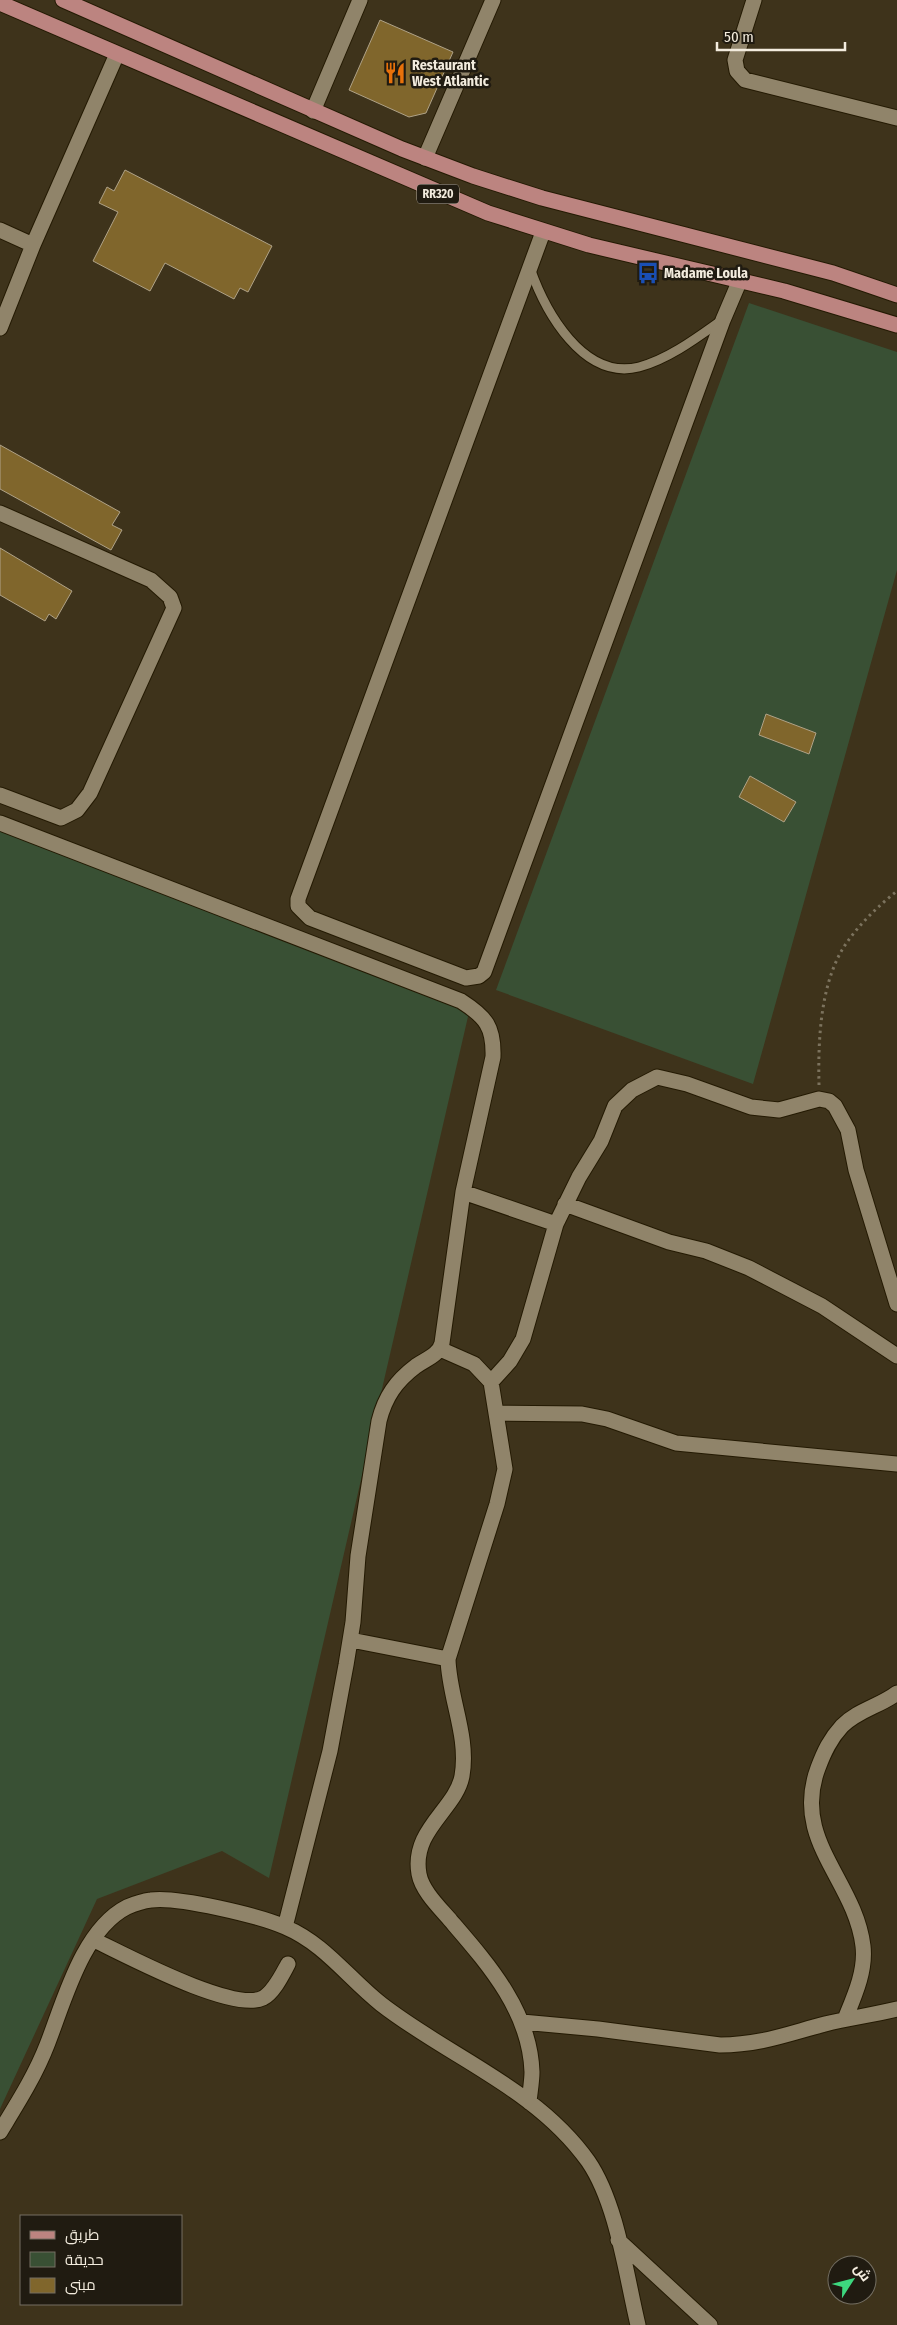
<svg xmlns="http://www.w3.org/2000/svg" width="897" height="2325" font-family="'Fira Sans Condensed',Cairo,sans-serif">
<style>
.green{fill:#395034}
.building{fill:#80662c;stroke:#afa287}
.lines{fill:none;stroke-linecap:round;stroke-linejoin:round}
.lane-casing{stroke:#241a03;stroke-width:11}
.street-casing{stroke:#241a03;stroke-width:17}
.primary-casing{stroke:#241a03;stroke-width:17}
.path{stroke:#7c735e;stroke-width:3;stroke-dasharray:2.5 4;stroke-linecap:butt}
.lane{stroke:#90846a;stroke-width:9}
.street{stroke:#90846a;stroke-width:15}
.primary{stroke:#bc8480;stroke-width:15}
.labels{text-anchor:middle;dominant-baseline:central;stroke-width:5;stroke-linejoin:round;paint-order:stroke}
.shield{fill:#201b11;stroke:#b4ada0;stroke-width:1}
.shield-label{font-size:12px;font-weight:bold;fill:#f3ecde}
.poi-label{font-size:14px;font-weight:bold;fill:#f3ecde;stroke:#201b11;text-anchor:start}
</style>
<rect width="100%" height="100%" fill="#3e331b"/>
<!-- green -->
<path class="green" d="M749,303L897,352V570L753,1084L496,990Z
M0,827L470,1008L269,1878L222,1851L97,1899L0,2109Z"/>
<!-- building -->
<path class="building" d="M380,20L453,52L426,113L409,117L349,90Z
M125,170L272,246L248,292L240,288L234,299L165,263L150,291L93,261L118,212L99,203L107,187L114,191Z
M0,445L120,512L112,525L122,530L111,550L0,489Z
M0,548L72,591L56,619L49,614L45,621L0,595Z
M766,714L816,733L809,754L759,735Z
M750,776L796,802L784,822L739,797Z"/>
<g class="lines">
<!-- lane casing -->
<g class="lane-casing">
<path id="lane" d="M530,268C545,311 583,381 639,367C669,359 698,337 722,320"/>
</g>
<!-- street casing -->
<g class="street-casing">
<path id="street" d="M754,0L735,60L737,71L745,80L897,118
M313,111L360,0
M425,158L493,0
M0,230L33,245
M543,232L298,899V906L310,918L466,978L479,976L484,972L723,320L740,280
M0,328L33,245L117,54
M0,513L151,580L170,597L174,608L90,793L77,810L61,818L0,795
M0,823L461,1001C486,1017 494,1027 493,1057L463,1192L442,1343C439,1355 426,1359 416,1366C396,1381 385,1397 379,1421L358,1556L353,1622L346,1665L330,1751L285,1927
M463,1192L556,1224
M565,1204L669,1242L706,1251L749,1268L822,1306L897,1356
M440,1349L474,1364L491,1382L505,1469L497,1504L448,1659C449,1698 469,1736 462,1776C456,1809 411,1830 419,1874C422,1891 440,1908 451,1921C488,1964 530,2011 532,2072C532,2081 530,2092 529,2102
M491,1382L510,1361L523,1339L556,1224L579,1177L601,1141L615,1106L632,1090L657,1077L687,1084L751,1107L779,1110L819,1099L829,1101L835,1106L848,1130L856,1170L897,1304
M497,1413L582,1414L607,1419L676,1443L897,1464
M351,1640L448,1659
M94,1940C124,1954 233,2013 263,1998C274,1992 282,1975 288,1964
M845,2019C854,1997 866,1971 863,1946C855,1880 791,1840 818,1768C824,1752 830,1739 842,1726C858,1710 880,1706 897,1693
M522,2022L598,2029L720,2045C760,2045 787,2034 825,2024C849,2018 873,2015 897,2009
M0,2132C17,2104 35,2076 47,2045C64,2002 82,1930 127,1907C134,1904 143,1901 151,1900C177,1896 260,1916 285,1927C325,1944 348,1978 381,2004C449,2057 536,2088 588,2161C617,2203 626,2275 638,2325
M618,2240L710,2325"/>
</g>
<!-- primary casing -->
<g class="primary-casing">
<path id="primary" d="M63,0L402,149L473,176L542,198L833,273L897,295
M0,3L488,213L589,245L784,291L897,325"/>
</g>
<!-- path -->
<path class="path" d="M819,1085C818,1042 820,988 842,950C856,927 877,907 897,891"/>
<!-- lane -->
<use href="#lane" class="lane"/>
<!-- street -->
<use href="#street" class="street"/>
<!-- primary -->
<use href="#primary" class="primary"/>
</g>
<!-- icons -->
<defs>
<g id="restaurant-bare" transform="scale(1.725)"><path d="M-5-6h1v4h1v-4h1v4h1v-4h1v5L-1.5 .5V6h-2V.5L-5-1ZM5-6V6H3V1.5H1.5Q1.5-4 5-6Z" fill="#e8710a" stroke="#201b11" stroke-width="2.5" paint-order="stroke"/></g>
<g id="bus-bare" transform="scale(1.725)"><path d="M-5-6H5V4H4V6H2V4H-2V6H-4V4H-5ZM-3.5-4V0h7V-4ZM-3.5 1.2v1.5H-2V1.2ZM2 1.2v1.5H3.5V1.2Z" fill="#1a4fb4" stroke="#201b11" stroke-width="2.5" paint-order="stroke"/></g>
</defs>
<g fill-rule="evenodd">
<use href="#restaurant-bare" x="395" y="73"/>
<use href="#bus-bare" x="648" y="273"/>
</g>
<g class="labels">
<!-- shield labels -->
<rect class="shield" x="417" y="184.5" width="42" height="19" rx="4"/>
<g class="shield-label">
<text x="438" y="194">RR320</text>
</g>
<!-- poi labels -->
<g class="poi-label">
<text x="412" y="65">Restaurant<tspan x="412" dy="16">West Atlantic</tspan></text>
<text x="664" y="273">Madame Loula</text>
</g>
</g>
<!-- legend -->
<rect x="20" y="2215" width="162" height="90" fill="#201b11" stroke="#746f63"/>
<rect x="30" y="2231" width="25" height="8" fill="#bc8480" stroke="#746f63"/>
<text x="65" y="2240" font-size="15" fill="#f3ecde">طريق</text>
<rect x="30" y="2252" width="25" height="15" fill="#395034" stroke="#746f63"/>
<text x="65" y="2265" font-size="15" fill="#f3ecde">حديقة</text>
<rect x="30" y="2278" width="25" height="15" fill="#80662c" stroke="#746f63"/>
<text x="65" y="2290" font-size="15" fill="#f3ecde">مبنى</text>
<!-- north arrow -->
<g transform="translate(852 2280) rotate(54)"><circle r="24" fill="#201b11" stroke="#746f63"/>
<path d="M0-4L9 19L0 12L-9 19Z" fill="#3dd77e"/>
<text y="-8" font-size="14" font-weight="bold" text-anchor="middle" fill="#f3ecde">ش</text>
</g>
<!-- scale -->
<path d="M717 42v8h128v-8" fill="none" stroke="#f3ecde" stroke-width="2.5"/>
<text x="724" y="42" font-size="15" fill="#f3ecde" stroke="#201b11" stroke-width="4" paint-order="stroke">50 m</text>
</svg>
